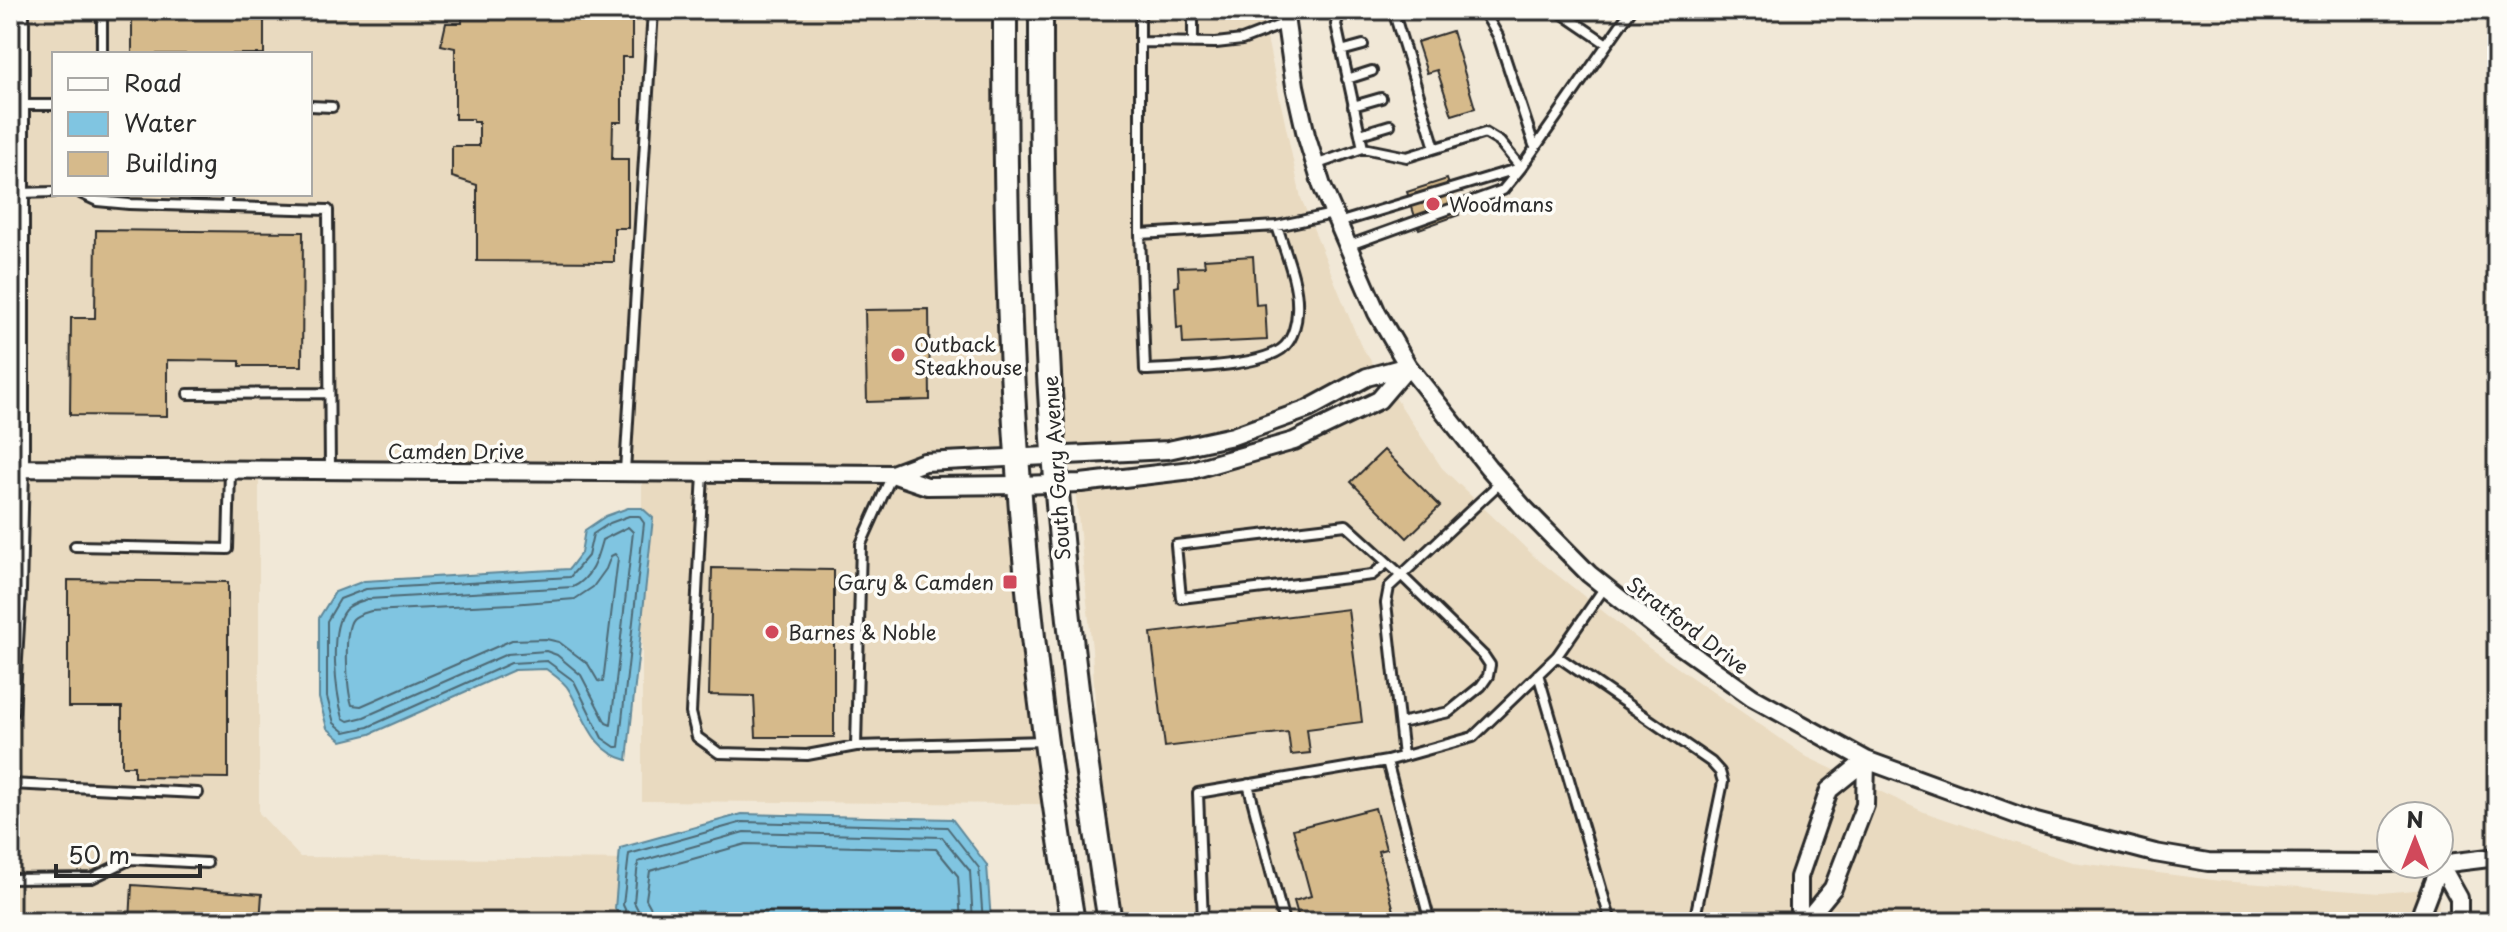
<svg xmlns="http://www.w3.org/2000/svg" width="2507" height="932" font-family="'Playpen Sans',sans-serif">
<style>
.built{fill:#e9dac0;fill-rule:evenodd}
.water{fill:#80c5e1;stroke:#5e8798;stroke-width:2}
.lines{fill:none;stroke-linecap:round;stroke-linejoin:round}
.shore{stroke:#4d6974;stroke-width:2}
.building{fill:#d6ba8b;stroke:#2b2b2b;stroke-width:2}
.service-casing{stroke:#2b2b2b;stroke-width:14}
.minor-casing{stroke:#2b2b2b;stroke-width:22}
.secondary-casing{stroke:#2b2b2b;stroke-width:28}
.service{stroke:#fdfcf7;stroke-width:8}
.minor{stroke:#fdfcf7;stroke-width:16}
.secondary{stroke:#fdfcf7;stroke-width:22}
.poi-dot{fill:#d1495b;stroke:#fdfcf7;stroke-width:3}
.labels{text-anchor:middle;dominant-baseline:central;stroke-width:7;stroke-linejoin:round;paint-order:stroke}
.poi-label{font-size:20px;fill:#2b2b2b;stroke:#fdfcf7;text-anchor:start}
.street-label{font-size:20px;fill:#2b2b2b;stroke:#fdfcf7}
</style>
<rect width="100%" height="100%" fill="#f1e8d7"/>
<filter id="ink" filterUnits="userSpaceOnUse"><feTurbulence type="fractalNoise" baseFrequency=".0125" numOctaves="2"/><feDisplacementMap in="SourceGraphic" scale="16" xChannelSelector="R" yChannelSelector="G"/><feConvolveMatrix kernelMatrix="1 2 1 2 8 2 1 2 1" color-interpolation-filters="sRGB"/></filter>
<g filter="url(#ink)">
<!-- built -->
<path class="built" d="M10,10H994L1007,446L889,466L382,460L259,464V813L300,857L642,860L765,922H10ZM54,54H310V194H54Z
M1051,10H1261L1301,198L1360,344L1375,367L1308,402L1233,430L1163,446L1064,449L1056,274Z
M1393,394L1442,468L1536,558L1649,648L1807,757L1924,812L2072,862L2221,881L2380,893L2439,888L2438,922H1122L1100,791L1092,649L1075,487L1190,477Z
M642,476L884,479L1009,494L1042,804L642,801Z"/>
<!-- water -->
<path class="water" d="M628,508H642L653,518L627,760C591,750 586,719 569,690C565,682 554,675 546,669L514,670L370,734L342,741L327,728L319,698V618L335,592L364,581L569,569L581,553L585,530L606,516Z
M742,814L952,819L987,865L991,922H625L615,909L620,848Z"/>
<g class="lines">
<!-- shore -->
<path class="shore" d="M629,516H639L644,523L619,747H615L602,738L574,681L547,661L511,663L368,727L345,732L334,723L327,697V621L340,599L366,589L570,577L588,556L593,534L610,523Z
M628,527L633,532L611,725L606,723L581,675L557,655L546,651L507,654L364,717L348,721L343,718C336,693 328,630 345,610C350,604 361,601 368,599L573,587C592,578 597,558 602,540Z
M615,554L618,558L603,682L598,681L588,664L559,642L546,639L512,640L361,706L352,705C347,689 343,631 353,619C358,614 365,613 371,611L512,604L575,599L593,587L606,569L611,556Z
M631,922L623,905L629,854L743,822L947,827L979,868L983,922
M641,922L640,914L634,902L638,862L744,832L942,837L970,871L973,922
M653,922L652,910L646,899L650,871L746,844L936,849L958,876L961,922"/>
</g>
<!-- building -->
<path class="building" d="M132,10H264V54H132Z
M474,10H632V57H622V122H613L612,159H628V228H614V262L477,261V185L452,177V146H479V122H473V119H455V48L441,45L446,23H462V16H474Z
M1452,31L1475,108L1452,115L1437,70L1427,73L1417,42Z
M1447,179L1459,215L1419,229L1407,192Z
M96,230L303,232L302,366H240V361L167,360V416L70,415L71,318H95Z
M1253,256L1256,305L1265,304L1267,340L1183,344L1182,327L1177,328L1175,287L1179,286L1178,267L1205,266L1204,259Z
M929,309L930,400L867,402L865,310Z
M1384,450L1440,506L1407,538L1351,482Z
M712,568L834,570V737H756L754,696L709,695Z
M68,580L228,582V778L134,777V766H122V707H68Z
M1348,609L1362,722L1307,729L1310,753L1291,755L1288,732L1165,747L1151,633Z
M1375,808L1386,849L1378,851L1397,922H1300L1294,901L1311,896L1293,829Z
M132,885L262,894L260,922H130Z"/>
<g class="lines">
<!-- service casing -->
<g class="service-casing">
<path id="service" d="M1140,10V234L1277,226L1333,214
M1341,10L1336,24L1363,148
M1393,10L1435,148
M1483,10L1498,36L1534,145
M1557,10L1607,44
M1140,42L1216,43L1242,40L1286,23
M1193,43V10
M1341,51L1363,45
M102,54V10
M1347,79L1372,71
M20,105H54
M310,106L332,107
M1353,106L1381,98
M1360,134L1390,125
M1315,165L1363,148L1407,157L1485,133L1500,142L1521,168L1631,10
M20,193L54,192
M82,194L97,201L129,204L328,210L330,470
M226,207L227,194
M1338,223L1520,168
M1140,234L1145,370C1176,368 1264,368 1285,346C1293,338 1297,322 1297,311C1299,283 1285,252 1277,226
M1347,246L1503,190L1521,168
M188,394L329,393
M625,471L653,10
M703,473L691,713L697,737L719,753L807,755L856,746L1046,741
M75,546L228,549L230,470
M1387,563L1372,575L1181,598L1176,545L1346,525L1401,575L1484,656L1490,665L1488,676L1481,686L1449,712L1400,723
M1605,587L1557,656L1711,762L1720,772L1723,782L1694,922
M1538,674L1611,922
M856,746L861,544L892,475
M1403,756L1386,603L1389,587L1501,482
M1387,761L1430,922
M10,784L198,793
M1248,784L1284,922
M10,879L92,878L131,859L207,863
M1203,922L1198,793L1387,761L1473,737L1557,656"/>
</g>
<!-- minor casing -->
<g class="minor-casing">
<path id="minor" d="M1284,10L1295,86L1306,135L1322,186L1377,313L1408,366L1488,467L1523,507L1589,574L1672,640L1752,697L1866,760L2036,822L2155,853L2208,862L2391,863
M20,468L892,474L927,486L1019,485L1081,483L1192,470L1294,441L1379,400L1408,366
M892,474L924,462L1168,450L1233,436L1308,409L1367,377L1408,366
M10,710L17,591L20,468V10
M2422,864H2440L2497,857
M2440,864L2459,898V922
M1799,922V877L1829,790L1866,760
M1805,922L1833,888L1865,805L1866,760
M2423,922L2422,911L2440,864"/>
</g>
<!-- secondary casing -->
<g class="secondary-casing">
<path id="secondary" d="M1005,10C1005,168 1007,325 1019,483C1029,630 1049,777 1073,922
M1041,10C1041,158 1043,305 1054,452C1065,610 1085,766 1110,922"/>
</g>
<!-- service -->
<use href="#service" class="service"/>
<!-- minor -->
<use href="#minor" class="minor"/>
<!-- secondary -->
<use href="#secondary" class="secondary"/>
</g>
</g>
<!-- markers -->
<g class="poi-dot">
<circle cx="1433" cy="204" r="8"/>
<circle cx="898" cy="355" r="8"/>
<rect x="1002" y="574" width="16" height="16" rx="4"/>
<circle cx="772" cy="632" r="8"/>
</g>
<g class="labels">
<!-- poi labels -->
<g class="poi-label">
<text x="1449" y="204">Woodmans</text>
<text x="914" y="344">Outback<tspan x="914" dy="23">Steakhouse</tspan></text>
<text x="994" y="582" text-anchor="end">Gary &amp; Camden</text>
<text x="788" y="632">Barnes &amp; Noble</text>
</g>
<!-- street labels -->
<g class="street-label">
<text x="456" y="451">Camden Drive</text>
<text transform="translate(1056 468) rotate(-94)">South Gary Avenue</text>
<text transform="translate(1688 625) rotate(37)">Stratford Drive</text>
</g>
</g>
<!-- margin -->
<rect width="2507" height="932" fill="none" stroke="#fdfcf7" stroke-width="40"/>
<rect x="20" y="20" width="2467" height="892" fill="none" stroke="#2b2b2b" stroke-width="3" filter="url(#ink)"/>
<!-- legend -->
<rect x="52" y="52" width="260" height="144" fill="#fdfcf7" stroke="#a9a8a5" stroke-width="2"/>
<rect x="68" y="78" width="40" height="12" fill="#fdfcf7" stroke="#a9a8a5" stroke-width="2"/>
<text x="124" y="92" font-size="24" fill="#2b2b2b">Road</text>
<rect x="68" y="112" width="40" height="24" fill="#80c5e1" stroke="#a9a8a5" stroke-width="2"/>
<text x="124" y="132" font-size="24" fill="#2b2b2b">Water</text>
<rect x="68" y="152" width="40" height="24" fill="#d6ba8b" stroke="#a9a8a5" stroke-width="2"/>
<text x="124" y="172" font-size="24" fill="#2b2b2b">Building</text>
<!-- north arrow -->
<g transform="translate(2415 840)"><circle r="38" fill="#fdfcf7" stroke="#a9a8a5" stroke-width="2"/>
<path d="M0-6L14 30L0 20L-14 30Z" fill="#d1495b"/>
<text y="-12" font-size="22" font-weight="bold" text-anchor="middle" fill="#2b2b2b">N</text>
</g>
<!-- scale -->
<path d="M56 864v12h144v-12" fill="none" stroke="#2b2b2b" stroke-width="4"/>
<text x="68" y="864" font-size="24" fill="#2b2b2b" stroke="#fdfcf7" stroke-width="6" paint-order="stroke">50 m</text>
</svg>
